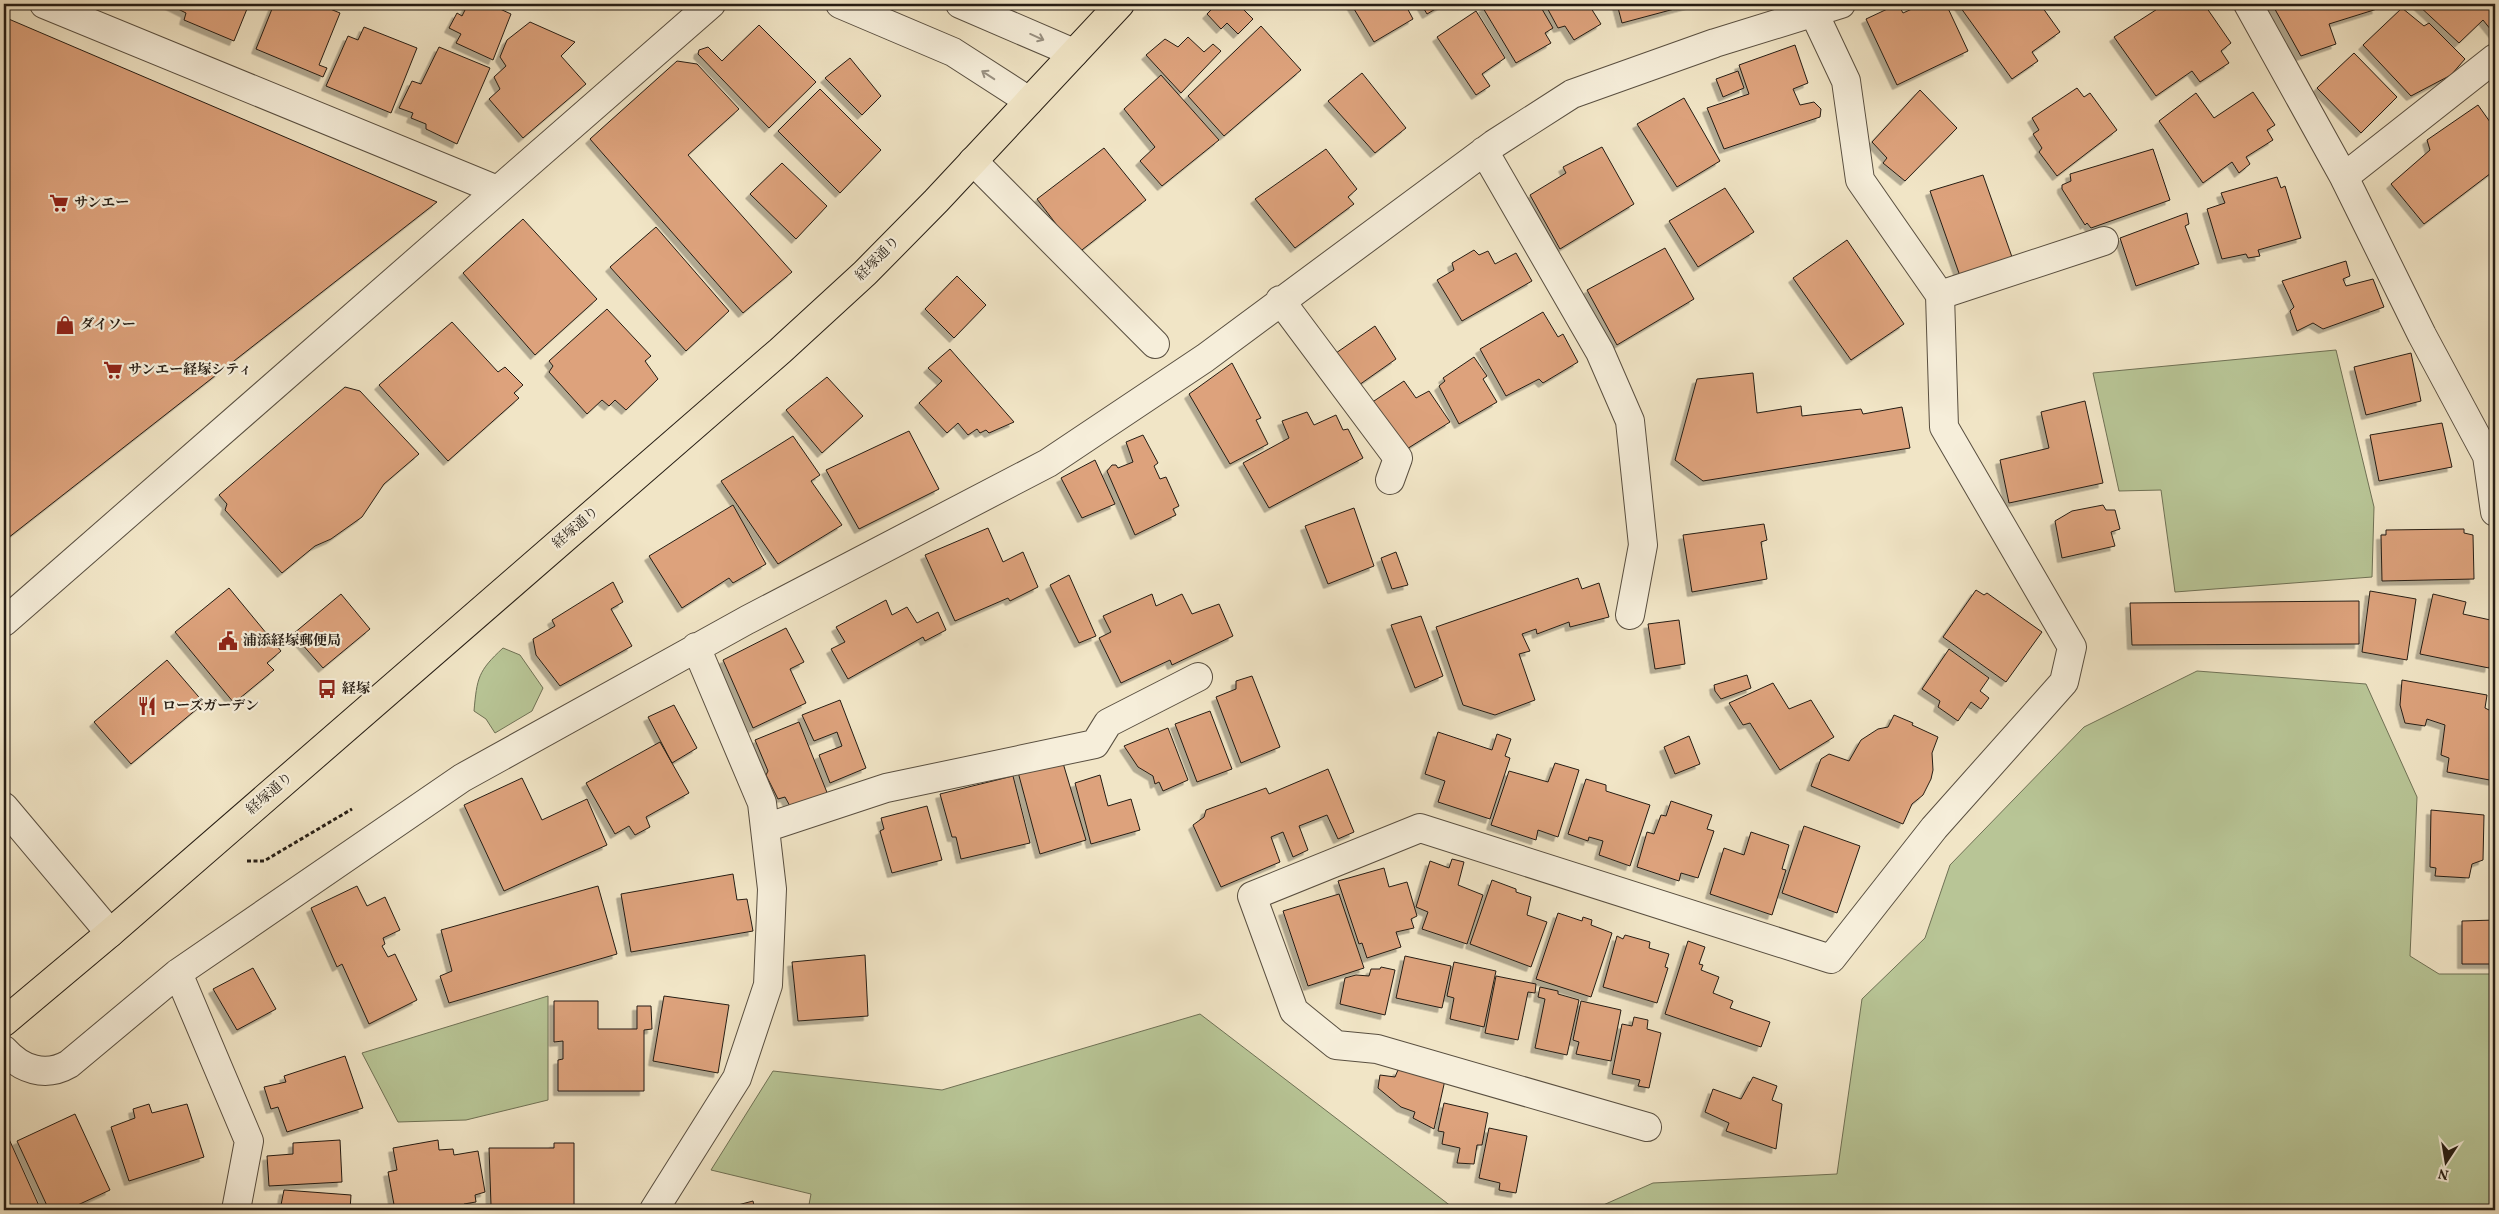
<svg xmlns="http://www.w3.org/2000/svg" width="2499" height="1214" font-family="Vollkorn,'Noto Serif JP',serif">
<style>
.green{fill:#b8c596;stroke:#6f7155}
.building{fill:#dda27c;stroke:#261d14;filter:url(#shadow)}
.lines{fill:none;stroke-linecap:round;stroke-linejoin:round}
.minor-casing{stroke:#594f40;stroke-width:30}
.major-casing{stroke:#261d14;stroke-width:30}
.path{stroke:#261d14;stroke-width:3;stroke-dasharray:4 2.5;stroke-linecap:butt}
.minor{stroke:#f6eeda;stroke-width:28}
.major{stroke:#f1e5c6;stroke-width:28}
.oneway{stroke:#989081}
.labels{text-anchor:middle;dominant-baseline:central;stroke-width:4.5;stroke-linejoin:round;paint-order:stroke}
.poi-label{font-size:14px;font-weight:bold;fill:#261d14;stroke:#f6eeda;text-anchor:start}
.street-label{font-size:14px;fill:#261d14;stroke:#f6eeda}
</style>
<defs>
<filter id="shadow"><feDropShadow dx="-4.5" dy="4.5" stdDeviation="0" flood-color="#0004"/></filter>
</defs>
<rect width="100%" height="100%" fill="#f1e5c6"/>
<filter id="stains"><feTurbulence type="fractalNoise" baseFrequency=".004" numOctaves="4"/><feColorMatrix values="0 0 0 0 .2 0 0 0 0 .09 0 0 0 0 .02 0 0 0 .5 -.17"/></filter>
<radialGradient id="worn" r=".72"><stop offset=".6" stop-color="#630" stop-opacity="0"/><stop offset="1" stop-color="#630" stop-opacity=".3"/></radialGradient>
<!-- green -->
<path class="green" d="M2336,350L2374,507L2372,577L2175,592L2161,490L2119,491L2093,373Z
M503,648L520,655L543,688L532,711L495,733L486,719L474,711C477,678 478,671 503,648Z
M2197,671L2366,684L2417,797L2410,956L2439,974H2495V1210H1592L1653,1183L1837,1174L1862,999L1925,938L1950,865L2084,727Z
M548,996V1100L466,1120L398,1122L362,1053Z
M1200,1014L1456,1210H808L811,1194L711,1170L773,1071L942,1090Z"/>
<!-- building -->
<path class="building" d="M168,4H249L234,41L184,20L186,13Z
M274,4H318L340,13L319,65L327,68L323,77L256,49Z
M468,4H489L511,14L493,60L456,43L461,34L449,28L457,13L462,16Z
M1217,4H1246L1242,8L1253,19L1238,34L1227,23L1221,29L1207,14Z
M1351,4H1405L1413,19L1374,42Z
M1421,4H1444L1427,14Z
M1491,4H1539L1553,28L1545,33L1551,43L1516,63L1483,8Z
M1545,4H1591L1589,5L1601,24L1574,40L1565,26L1558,28Z
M1617,4H1693L1622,23Z
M1898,4L1903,13L1923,4H1946L1968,51L1897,85L1866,19Z
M1958,4H2040L2060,32L2032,52L2038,61L2012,79Z
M2165,4H2204L2231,43L2221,51L2229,63L2200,82L2192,71L2156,96L2114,37Z
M2272,4H2375L2377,9L2329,24L2336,44L2301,56Z
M2417,4H2495V35L2483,20L2459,43Z
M2402,8L2424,26L2429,23L2465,59L2451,75L2411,96L2363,45Z
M1476,11L1505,58L1482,74L1490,86L1476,95L1437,37Z
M4,17L437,202L8,538L4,547Z
M530,22L575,42L561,56L586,84L523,138L489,99L500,89L494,77L506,66L500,57L507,40Z
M759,25L816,82L769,128L698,54L699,50L708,47L722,61Z
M1261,26L1301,70L1224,136L1188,96Z
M364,27L417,48L391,113L326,86L348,36L358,40Z
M1188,37L1204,52L1213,44L1221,51L1181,93L1146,55L1165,39L1178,47Z
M1795,45L1808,83L1793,89L1800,105L1814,102L1821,109L1820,117L1724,149L1707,108L1749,94L1739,65Z
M439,47L490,68L457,144L426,129V124L411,118L413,113L399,108L412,81L421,84Z
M2354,53L2397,97L2361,133L2317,88Z
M850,58L881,96L862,115L825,78Z
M677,61L697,64L739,109L688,155L792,272L743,313L590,139Z
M1738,71L1744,88L1723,97L1716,79Z
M1362,73L1406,128L1375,153L1328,101Z
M1161,75L1219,140L1162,186L1140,161L1155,147L1124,109Z
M2077,88L2084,97L2090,93L2117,130L2057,176L2039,152L2042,148L2033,134L2039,130L2032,118Z
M820,89L881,150L840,193L778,131Z
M1920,90L1957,128L1905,181L1883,163L1887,158L1872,142Z
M2253,92L2275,125L2267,130L2273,140L2246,157L2250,164L2239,173L2232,162L2203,183L2159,121L2196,93L2214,118Z
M1684,98L1720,161L1677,187L1637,124Z
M2478,105L2495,129V170L2424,224L2391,184L2430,150L2427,140Z
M1602,147L1634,204L1560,249L1530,195L1566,173L1563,167Z
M1104,148L1146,200L1078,253L1037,199Z
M1326,149L1357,189L1348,197L1354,204L1295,248L1255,199Z
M2153,149L2170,200L2091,228L2087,223L2085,225L2062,189V185L2071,181L2070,174Z
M782,163L827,206L796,239L750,194Z
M1983,175L2012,257L1960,276L1930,191Z
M2277,177L2281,188L2285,186L2301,238L2258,250L2260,256L2248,258L2246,254L2222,259L2207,209L2225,203L2221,193Z
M1725,188L1754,232L1698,267L1669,221Z
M2187,213L2189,224L2185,226L2199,264L2136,286L2120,238Z
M523,219L597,299L535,355L463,273Z
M656,227L729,311L686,351L610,267Z
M1847,240L1904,324L1851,360L1793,278Z
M1665,248L1694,299L1617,345L1587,290Z
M1474,250L1479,255L1488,251L1495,264L1516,253L1532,281L1462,321L1437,280L1454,270L1452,263Z
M2346,261L2350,276L2343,279L2346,286L2373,279L2384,307L2323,329L2313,323L2297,331L2290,311L2294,307L2282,281Z
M957,276L986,305L954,338L925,309Z
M607,309L651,356L645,361L658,379L626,410L615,400L609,406L602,400L587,414L549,372L553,366L549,361Z
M1543,312L1558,337L1563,334L1578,362L1543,383L1539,379L1506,396L1480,349Z
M452,322L498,372L505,367L523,385L514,393L519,398L448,461L379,385Z
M1375,326L1396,359L1359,385L1336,353Z
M950,349L1014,422L989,433L986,430L980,433L977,429L968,435L958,423L947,433L919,403L942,381L928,368Z
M2411,353L2421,401L2366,415L2354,367Z
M1474,357L1487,376L1483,379L1497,402L1459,424L1439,386L1445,381L1443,378Z
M1232,363L1261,418L1256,420L1268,444L1230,464L1189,394Z
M1753,373L1757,413L1801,406L1802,416L1861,409L1863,414L1902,407L1910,448L1703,481L1675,460L1697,379Z
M827,377L863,416L822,453L786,410Z
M1404,381L1416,398L1429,391L1450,422L1402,452L1371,403Z
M345,387L360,391L419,454L384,484L362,517L331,539L315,546L282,573L225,510L227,504L219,495Z
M2085,401L2103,483L2009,503L2000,460L2049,448L2041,412Z
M1307,412L1314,425L1336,415L1343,430L1348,429L1363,458L1269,508L1243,463L1289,438L1282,421Z
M2442,423L2452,467L2379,481L2370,435Z
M909,431L939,489L859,529L826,470Z
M1143,435L1158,463L1154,466L1160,479L1166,477L1179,506L1173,509L1176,515L1135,535L1107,471L1112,465H1116L1118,468L1133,462L1126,442Z
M793,436L820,475L811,481L842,525L778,564L721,481Z
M1095,460L1115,504L1082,518L1061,478Z
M733,505L766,564L733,583L729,578L682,608L649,556Z
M2103,505L2106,510H2115L2120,529L2111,532L2115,546L2062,558L2055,521L2072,511Z
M1354,508L1374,566L1328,584L1305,526Z
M1764,524L1767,540L1761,542L1767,579L1692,592L1683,535Z
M988,528L1003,562L1023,552L1038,587L1010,601L1008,598L955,621L925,555Z
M2464,529V533L2473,535L2474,579L2382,581L2381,535H2386V530Z
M1396,552L1408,585L1392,589L1381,558Z
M1069,575L1096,636L1079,643L1050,585Z
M1578,578L1582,589L1599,583L1609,617L1570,627L1569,622L1537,634L1536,629L1522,634L1530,651L1519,654L1535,700L1495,715L1463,705L1436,627Z
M613,582L623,602L611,609L632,646L560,686L536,655L533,639L555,626L552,620Z
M229,588L281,651L267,663L274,670L234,703L175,632Z
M1976,590L1984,595L1987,593L2042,632L2006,682L1943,637Z
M2370,591L2416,599L2407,660L2362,652Z
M341,594L370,629L323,668L293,634Z
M1152,594L1156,606L1182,594L1192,614L1219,604L1233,636L1172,665L1170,660L1121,683L1099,638L1111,632L1103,616Z
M2433,594L2466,602L2463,614L2495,621V641L2489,668L2420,654Z
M886,600L892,615L907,607L917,623L938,612L946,630L925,641L923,637L848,679L831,649L845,642L836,627Z
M2359,601V644L2132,645L2130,603Z
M1421,616L1443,676L1415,688L1391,625Z
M1679,620L1685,664L1655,669L1648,624Z
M786,628L804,662L790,669L806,703L753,728L723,660Z
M1949,649L1989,678L1980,691L1989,698L1981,709L1971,702L1958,721L1938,707L1940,701L1922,689Z
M167,660L204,703L131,764L94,722Z
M1747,675L1751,688L1721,699L1715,691L1714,685Z
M1252,676L1280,747L1241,763L1216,697L1236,689V681Z
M2402,680L2487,695L2485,708L2495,713V781L2447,772L2449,758L2441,755L2445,725L2427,719L2425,726L2405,723L2400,705Z
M1773,683L1789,709L1811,700L1834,737L1780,770L1750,723L1743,725L1729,703Z
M840,700L866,768L830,783L819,755L842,746L837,732L814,741L802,715Z
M674,705L697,748L672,763L648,717Z
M1210,711L1232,769L1197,782L1175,724Z
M1894,715L1913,723L1912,725L1938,737L1932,753L1933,770L1931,779L1923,795L1912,804L1903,824L1811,786L1821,759L1829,754L1849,761L1861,740L1878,729L1888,727Z
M799,722L828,795L791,808L785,797L778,799L766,775L768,771L755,740Z
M1168,728L1188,780L1163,791L1159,782L1155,784L1153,776L1138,767L1124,746Z
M1438,732L1492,750L1497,734L1511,739L1505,756L1510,758L1490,819L1438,802L1445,781L1425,774Z
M1689,736L1700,764L1675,774L1664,747Z
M660,742L689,793L646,817L650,827L635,835L629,826L615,834L586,783Z
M1063,763L1086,840L1040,854L1018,772Z
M1555,763L1579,770L1558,837L1538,830L1536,840L1491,825L1509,771L1548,782Z
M1328,769L1354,832L1338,839L1327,815L1299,826L1308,850L1293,857L1283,832L1271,837L1280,862L1221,887L1193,825L1204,817L1206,810L1266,788L1269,794Z
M1100,775L1108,806L1131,799L1140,830L1091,844L1075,783Z
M1013,776L1030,843L961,859L956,837H952L940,794Z
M522,778L542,820L587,799L607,845L504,891L464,805Z
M1586,779L1606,785V791L1650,805L1630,866L1599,855L1603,841L1589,837L1588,841L1568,834Z
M1671,801L1712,815L1707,829L1714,831L1698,878L1681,873L1679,881L1637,867L1647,832L1654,834L1661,815L1666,816Z
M927,806L942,860L892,873L880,831L884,829L881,818Z
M2431,810L2484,815L2483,860L2472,864L2469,878L2435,876L2436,868L2430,867Z
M1804,826L1860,846L1837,913L1782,893Z
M1751,832L1789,845L1782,869L1786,870L1772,915L1710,894L1724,848L1744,855Z
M1452,859L1464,862L1458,885L1483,895L1467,944L1422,929L1428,912L1416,907L1430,861L1449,868Z
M1384,868L1389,887L1407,882L1417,916L1411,919L1414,928L1396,932L1401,947L1367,958L1362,943L1359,944L1338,881Z
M733,874L737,900L747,899L753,931L631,952L621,894Z
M1492,880L1516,889V892L1531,897L1527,915L1547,922L1531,967L1470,944Z
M357,886L367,906L385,897L400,930L383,938L385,944L382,946L388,957L395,954L417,1000L369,1024L342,964L337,967L311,908Z
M598,886L617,954L449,1003L440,976L452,971L441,930Z
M1339,894L1364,968L1308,986L1283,911Z
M1558,913L1582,921L1583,917L1592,920L1591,925L1612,933L1591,997L1536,979Z
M2495,920V964H2462V921Z
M1625,935L1650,942L1649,948L1669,954L1665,967L1668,968L1657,1003L1603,987L1617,936L1623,939Z
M1688,941L1705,947L1699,964L1703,965L1701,970L1719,977L1713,993L1733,1001L1730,1008L1770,1022L1761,1047L1665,1014Z
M865,955L868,1016L798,1021L792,962Z
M1405,956L1451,966L1442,1008L1396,998Z
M1454,962L1496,971L1484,1027L1450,1019L1454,998L1447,996Z
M1381,967L1395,970L1385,1015L1340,1004L1345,978L1356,975L1369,976L1371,969H1380Z
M253,968L276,1009L237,1030L213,989Z
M1496,976L1536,984L1535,993L1528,992L1518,1040L1485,1033Z
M1540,987L1558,991V994L1579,1000L1567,1055L1535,1048L1545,999L1538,997Z
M664,996L729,1005L718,1073L653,1061Z
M554,1001H598V1029H637V1006H651L652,1029L644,1030V1091H558V1060L563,1059V1041L554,1042Z
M1581,1001L1621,1010L1611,1061L1576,1054L1579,1042L1573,1040Z
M1634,1017L1648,1020L1647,1029L1661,1033L1649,1088L1638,1086L1640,1080L1612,1074L1622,1024L1632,1026Z
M345,1056L363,1108L287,1132L278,1107L271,1109L264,1087L286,1082L284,1076Z
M1398,1070L1445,1080L1434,1129L1413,1118L1415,1112L1401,1107L1378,1088L1380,1075L1395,1077Z
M1753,1077L1777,1086L1772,1100L1782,1104L1776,1149L1726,1131L1729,1123L1705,1112L1713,1089L1741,1099Z
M1444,1103L1488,1113L1482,1145H1477L1474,1164L1457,1163L1460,1148L1442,1144L1444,1132L1438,1131Z
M149,1104L152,1113L187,1104L204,1157L129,1181L111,1127L135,1118L133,1109Z
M75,1114L110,1190L67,1210H49L17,1141Z
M4,1128L40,1208L35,1210H4Z
M1489,1128L1527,1136L1516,1193L1499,1190L1500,1183L1479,1178Z
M340,1140L342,1182L269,1186L267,1156L293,1154V1143Z
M438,1140L439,1150L453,1149L454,1155L478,1151L485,1192L475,1195L476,1202L464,1204L465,1210H395L388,1172L397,1170L393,1148Z
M554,1143H574V1205H491L489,1148H554Z
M284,1190L351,1195L350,1210H280Z
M753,1201L755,1210H719Z"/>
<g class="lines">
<!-- minor casing -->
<g class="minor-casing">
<path id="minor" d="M44,4L497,190
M840,4L953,52L1029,101
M960,4L1074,53
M2248,4L2344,177L2422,335L2487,456L2495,512
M1484,151L1600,352L1630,421L1643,545L1630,615
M973,161L1155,344
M2344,177L2495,58
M1940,295L2104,241
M1280,300L1398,458L1390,480
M4,622L711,4
M4,807L110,933
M765,828L886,788L1095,744L1108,723L1198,677
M178,973L249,1141L236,1210
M4,1050C21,1069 45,1078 69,1064L178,973L462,778L747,620L1048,463L1205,358L1494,144L1572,94L1715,43L1841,4
M1647,1127L1377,1049L1336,1045L1294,1011L1252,896L1420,828L1831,959L1934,828L2064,682L2072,647L1944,427L1940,295L1860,180L1846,81L1813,11
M654,1210L737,1078L768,985L772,889L762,803L696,647"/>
</g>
<!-- major casing -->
<g class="major-casing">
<path id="major" d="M4,1022L110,933L780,351L865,273L936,201L1120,4"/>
</g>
<!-- path -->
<path class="path" d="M247,861H264L352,809"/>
<!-- minor -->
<use href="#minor" class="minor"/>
<!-- major -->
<use href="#major" class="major"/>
</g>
<!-- one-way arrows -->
<defs><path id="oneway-shaft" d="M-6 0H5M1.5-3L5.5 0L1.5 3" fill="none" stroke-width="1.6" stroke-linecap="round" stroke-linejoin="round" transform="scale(1.25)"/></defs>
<g class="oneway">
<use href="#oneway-shaft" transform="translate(1037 37) rotate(24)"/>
<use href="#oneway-shaft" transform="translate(988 75) rotate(-147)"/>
</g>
<!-- icons -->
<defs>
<g id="supermarket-bare" transform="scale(1.5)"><path d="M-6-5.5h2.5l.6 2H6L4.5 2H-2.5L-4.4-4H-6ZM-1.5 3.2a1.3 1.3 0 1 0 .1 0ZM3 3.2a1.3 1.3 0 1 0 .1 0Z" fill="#8f2418" stroke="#f6eeda" stroke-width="2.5" paint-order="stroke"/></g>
<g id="shop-bare" transform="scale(1.5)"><path d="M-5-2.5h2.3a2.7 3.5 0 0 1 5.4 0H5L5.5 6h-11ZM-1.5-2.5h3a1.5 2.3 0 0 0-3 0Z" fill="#8f2418" stroke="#f6eeda" stroke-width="2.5" paint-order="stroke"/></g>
<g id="civic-bare" transform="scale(1.5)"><path d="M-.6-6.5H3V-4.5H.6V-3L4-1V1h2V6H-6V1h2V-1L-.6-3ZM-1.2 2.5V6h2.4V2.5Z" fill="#8f2418" stroke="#f6eeda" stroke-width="2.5" paint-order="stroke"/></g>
<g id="bus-bare" transform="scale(1.5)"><path d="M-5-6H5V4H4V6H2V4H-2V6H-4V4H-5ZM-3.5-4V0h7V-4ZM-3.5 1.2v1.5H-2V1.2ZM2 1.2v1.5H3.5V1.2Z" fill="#8f2418" stroke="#f6eeda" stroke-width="2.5" paint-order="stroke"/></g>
<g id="restaurant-bare" transform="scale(1.5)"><path d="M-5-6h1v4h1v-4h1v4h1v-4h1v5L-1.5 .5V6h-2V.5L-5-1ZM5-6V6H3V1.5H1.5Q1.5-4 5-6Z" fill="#8f2418" stroke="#f6eeda" stroke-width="2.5" paint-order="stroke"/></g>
</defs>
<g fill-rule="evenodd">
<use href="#supermarket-bare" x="59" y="203"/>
<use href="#shop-bare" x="65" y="325"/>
<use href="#supermarket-bare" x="113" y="370"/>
<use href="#civic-bare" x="228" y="641"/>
<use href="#bus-bare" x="327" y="689"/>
<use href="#restaurant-bare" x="147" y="706"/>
</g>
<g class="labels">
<!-- poi labels -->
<g class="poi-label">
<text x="74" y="203">サンエー</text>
<text x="80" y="325">ダイソー</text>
<text x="128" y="370">サンエー経塚シティ</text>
<text x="243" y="641">浦添経塚郵便局</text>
<text x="342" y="689">経塚</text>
<text x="162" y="706">ローズガーデン</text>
</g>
<!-- street labels -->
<g class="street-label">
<text transform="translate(878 259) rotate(-45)">経塚通り</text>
<text transform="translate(576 528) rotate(-41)">経塚通り</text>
<text transform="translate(270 794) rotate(-41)">経塚通り</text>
</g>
</g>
<!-- margin -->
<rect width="2499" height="1214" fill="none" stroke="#f1e5c6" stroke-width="20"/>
<rect x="5" y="5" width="2489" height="1204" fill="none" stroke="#261d14" stroke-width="2.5"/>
<rect x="10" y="10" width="2479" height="1194" fill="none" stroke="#261d14"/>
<!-- north arrow -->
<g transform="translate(2446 1162) rotate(192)" stroke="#f6eeda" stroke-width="4" paint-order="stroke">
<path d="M0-4L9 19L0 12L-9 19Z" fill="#261d14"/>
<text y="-8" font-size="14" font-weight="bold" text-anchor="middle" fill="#261d14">N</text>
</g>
<rect width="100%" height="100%" filter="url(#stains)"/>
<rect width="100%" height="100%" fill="url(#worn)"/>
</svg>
